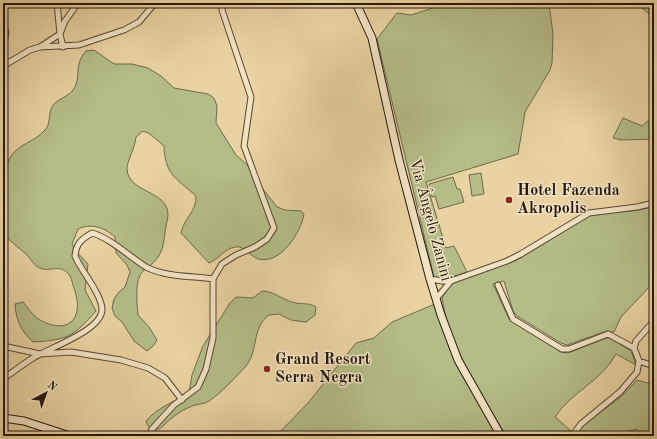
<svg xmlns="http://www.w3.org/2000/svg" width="657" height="439" font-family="'Old Standard TT',serif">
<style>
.green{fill:#b4bd88;stroke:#6c6a4c}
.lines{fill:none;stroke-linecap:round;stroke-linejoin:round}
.street-casing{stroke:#564734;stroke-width:7}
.secondary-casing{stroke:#24180f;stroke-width:9}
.street{stroke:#f1e2c3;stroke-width:5}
.secondary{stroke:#f1e2c3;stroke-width:7}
.poi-dot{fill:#8f2418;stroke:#f1e2c3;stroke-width:1.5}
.labels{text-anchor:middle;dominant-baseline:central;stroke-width:3;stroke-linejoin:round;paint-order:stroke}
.poi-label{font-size:16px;font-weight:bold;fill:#24180f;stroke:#f1e2c3;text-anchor:start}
.street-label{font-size:16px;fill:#24180f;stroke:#f1e2c3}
</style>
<rect width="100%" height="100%" fill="#ead3a2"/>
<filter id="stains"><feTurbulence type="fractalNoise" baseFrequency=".005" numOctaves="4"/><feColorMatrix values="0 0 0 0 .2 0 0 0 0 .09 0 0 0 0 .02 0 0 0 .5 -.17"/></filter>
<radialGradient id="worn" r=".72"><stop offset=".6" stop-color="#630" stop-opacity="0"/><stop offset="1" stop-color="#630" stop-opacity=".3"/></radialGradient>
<!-- green -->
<path class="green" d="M428,3H549L553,34L552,63L550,70L525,112L518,154L426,182L446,248L454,246L467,272L449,278L441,279L434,277L377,39L397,13L411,15L433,8Z
M636,3H654V18Z
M94,50L114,64H132L148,68L161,76L174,88L208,94L214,98L217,106L216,123L236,155L256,173L262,188L277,207L285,210L301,211L304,214C301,232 281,265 258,259C250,256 244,245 235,247C224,249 219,259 209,263L181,233C184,218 197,211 196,196C176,178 165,175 164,146L150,134L143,131L136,137C135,148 127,161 127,169C128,193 167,190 168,214C168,221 165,227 165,233C163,245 163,253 153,263C148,267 143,270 140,275C135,286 137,303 138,315L149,327L157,340L153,346L147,351L134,341L122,322L115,316L112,308L114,299L119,292L125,287L130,272L127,265L116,253L115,237C104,227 91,223 78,229L72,244L76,251L88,264L85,290L96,311C73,337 67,340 33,342C21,331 16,320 15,304L23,302C28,308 33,316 40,320C67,335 84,320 75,291C73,286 72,280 70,276C61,262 50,273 40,268C34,266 31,259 27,255C20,249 13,243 6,237L3,236C3,214 0,174 11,156C19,144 36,141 45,130C51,123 48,114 52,107C56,99 67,98 73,90C82,77 73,65 86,51Z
M654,116V139L621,140L613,138L623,118L642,126Z
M481,173L484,194L472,196L469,175Z
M453,177L457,189H460L464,202L439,209L435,196L432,197L429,184Z
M654,206V282L621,317L614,332L607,331L567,345L561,343L517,316L513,311L504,281L493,284L509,319L561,352L568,353L606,338H610L631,351L636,365L616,354C602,381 571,392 555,417L571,431L570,436H506C481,393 450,349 442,298L452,282L517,260L589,216C610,210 633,214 654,206Z
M262,291C273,291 282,299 292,302C300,305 309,302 316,307L315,315L306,322L291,320L279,314L269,315C251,328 259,352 245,367C236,377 220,394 209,401C205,404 199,404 195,405C183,409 172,417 164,425C158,432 148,431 146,421C158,407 174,402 189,393L192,375L203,346L230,303L236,297L253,298Z
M435,304L454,359L498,436H276L308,403L356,343L374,338L392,322Z
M637,380L651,384L654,381V436H639L637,429L610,436H574L577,430L622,396Z"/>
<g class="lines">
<!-- street casing -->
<g class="street-casing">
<path id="street" d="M3,24L6,32L3,49
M40,47L60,34L57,3
M63,47L60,34L65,21L78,3
M3,66L30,50L40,47L79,45L124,30L139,22L155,3
M430,279L442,281H451L507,261L521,254L589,213L637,207L654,203
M498,285L513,319L562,349H569L608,334L634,348
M436,299L451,281
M3,346L40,354L71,352L121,360L148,368L165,378L182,400
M634,348L636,341L654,321
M639,361L654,366
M3,379C13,372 23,364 33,358C49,348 101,331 102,310C102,294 81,271 75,256C76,243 82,239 92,233C110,238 130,257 146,267C165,277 192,276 213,279
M149,436L152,429L174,405L198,387L206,369L213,338V279L222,264L236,255L255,247L267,239L274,228L244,146L251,97L222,10V3
M572,436L581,424L620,392L637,372L639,361L634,348"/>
</g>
<!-- secondary casing -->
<g class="secondary-casing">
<path id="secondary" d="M356,3L372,38L399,160L430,279L441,315L458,360L501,436
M3,418L24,421L70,436"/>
</g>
<!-- street -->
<use href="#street" class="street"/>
<!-- secondary -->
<use href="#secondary" class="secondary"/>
</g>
<!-- markers -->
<g class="poi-dot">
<circle cx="509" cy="200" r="4"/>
<circle cx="267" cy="369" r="4"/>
</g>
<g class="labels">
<!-- poi labels -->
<g class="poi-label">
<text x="517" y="191">Hotel Fazenda<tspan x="517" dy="18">Akropolis</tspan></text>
<text x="275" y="360">Grand Resort<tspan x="275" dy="18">Serra Negra</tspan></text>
</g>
<!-- street labels -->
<g class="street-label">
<text transform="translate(430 220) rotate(75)">Via Ângelo Zanini</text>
</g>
</g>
<!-- margin -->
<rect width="657" height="439" fill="none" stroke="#ead3a2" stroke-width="16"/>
<rect x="4" y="4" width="649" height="431" fill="none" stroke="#24180f" stroke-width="2"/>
<rect x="8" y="8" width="641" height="423" fill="none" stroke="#24180f"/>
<!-- north arrow -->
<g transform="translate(46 393) rotate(41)" stroke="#f1e2c3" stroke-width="3" paint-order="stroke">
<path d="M0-3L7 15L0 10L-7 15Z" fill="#24180f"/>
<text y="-6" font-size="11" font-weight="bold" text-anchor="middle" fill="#24180f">N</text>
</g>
<rect width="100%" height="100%" filter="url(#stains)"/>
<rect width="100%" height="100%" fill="url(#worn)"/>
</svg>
